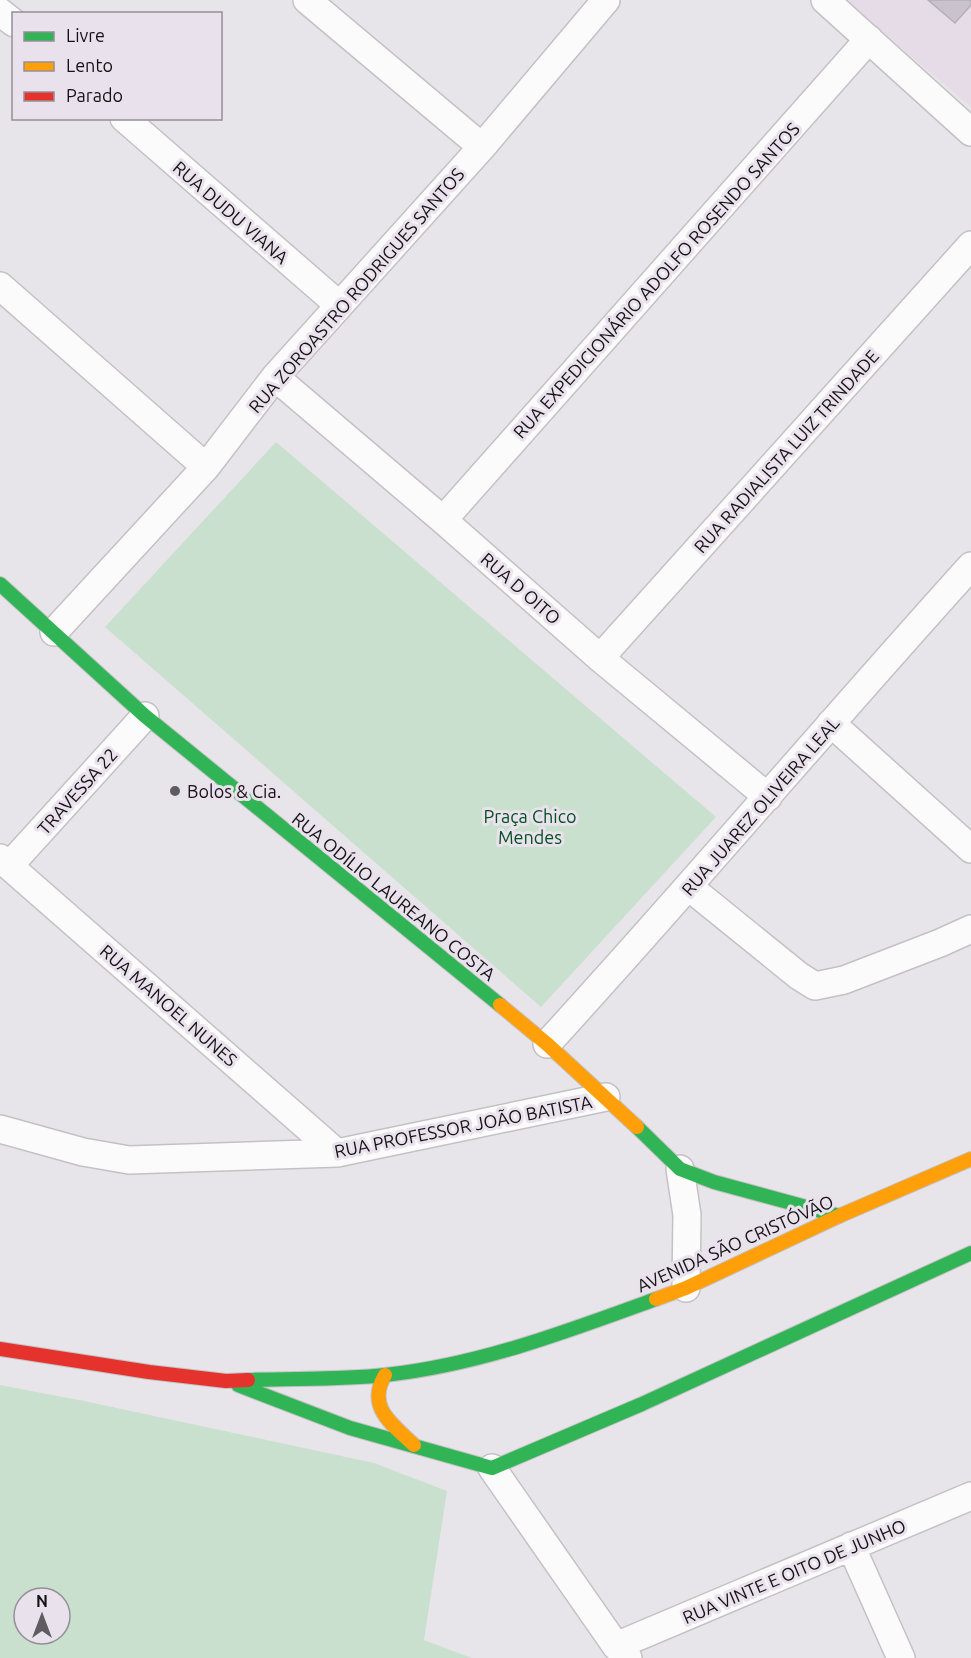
<svg xmlns="http://www.w3.org/2000/svg" width="971" height="1658" font-family="Ubuntu,sans-serif">
<style>
.education{fill:#e6dce8}
.green{fill:#c9e0ce;fill-rule:evenodd}
.building{fill:#cac2cc;stroke:#b3b0b4;stroke-width:1.5}
.lines{fill:none;stroke-linecap:round;stroke-linejoin:round}
.street-casing{stroke:#c4c1c5;stroke-width:30}
.fast-casing{stroke:#c4c1c5;stroke-width:16}
.slow-casing{stroke:#c4c1c5;stroke-width:16}
.jam-casing{stroke:#c4c1c5;stroke-width:16}
.street{stroke:#fcfbfc;stroke-width:27}
.fast{stroke:#30b455;stroke-width:14}
.slow{stroke:#ff9f0a;stroke-width:14}
.jam{stroke:#e5322d;stroke-width:14}
.poi-dot{fill:#5e5c60;stroke:#e9e2ed;stroke-width:2}
.labels{text-anchor:middle;dominant-baseline:central;stroke-width:6;stroke-linejoin:round;paint-order:stroke}
.street-label{font-size:18px;fill:#141215;stroke:#e9e2ed}
.poi-label{font-size:18px;fill:#141215;stroke:#e9e2ed;text-anchor:start}
.park-label{font-size:18px;fill:#005021;stroke:#e9e2ed}
</style>
<rect width="100%" height="100%" fill="#e8e5ea"/>
<!-- education -->
<path class="education" d="M845,0H971V107Z"/>
<!-- green -->
<path class="green" d="M276,442L716,817L541,1007L105,627Z
M0,1385L84,1401L374,1463L447,1491L424,1640L472,1658H0ZM24,1598H60V1634H24Z"/>
<!-- building -->
<path class="building" d="M928,0H971V5L955,23Z"/>
<g class="lines">
<!-- street casing -->
<g class="street-casing">
<path id="street" d="M307,0L482,147
M825,0L971,132
M0,12L14,23
M124,118L339,305
M0,286L206,467
M275,377L443,520L600,658L768,797
M443,520L869,39
M54,632L206,467L275,377L482,147L606,0
M600,658L971,245
M831,723L971,849
M0,858L337,1153
M9,866L145,716
M689,887L799,976L815,986L844,980L940,943L971,929
M547,1044C691,887 828,724 971,566
M0,1129L83,1152L129,1160L337,1153L606,1097
M680,1169L687,1215L686,1288
M492,1468L616,1646L628,1658
M851,1546L901,1658
M616,1646L971,1496"/>
</g>
<!-- fast casing -->
<g class="fast-casing">
<path id="fast" d="M0,584L145,716L500,1005
M637,1127L680,1169L714,1182L839,1216
M248,1380C294,1378 340,1380 385,1375C479,1365 568,1331 656,1299
M238,1385L350,1428L492,1468L642,1404L971,1253"/>
</g>
<!-- slow casing -->
<g class="slow-casing">
<path id="slow" d="M500,1005L547,1044L637,1127
M656,1299L686,1288L839,1216L971,1159
M385,1375C366,1407 392,1424 414,1445"/>
</g>
<!-- jam casing -->
<g class="jam-casing">
<path id="jam" d="M0,1349L149,1372L226,1381L248,1380"/>
</g>
<!-- street -->
<use href="#street" class="street"/>
<!-- fast -->
<use href="#fast" class="fast"/>
<!-- slow -->
<use href="#slow" class="slow"/>
<!-- jam -->
<use href="#jam" class="jam"/>
</g>
<!-- markers -->
<circle class="poi-dot" cx="175" cy="791" r="6"/>
<g class="labels">
<!-- street labels -->
<g class="street-label">
<text transform="translate(231 212) rotate(41)">RUA DUDU VIANA</text>
<text transform="translate(656 280) rotate(-48)">RUA EXPEDICIONÁRIO ADOLFO ROSENDO SANTOS</text>
<text transform="translate(356 290) rotate(-49)">RUA ZOROASTRO RODRIGUES SANTOS</text>
<text transform="translate(786 451) rotate(-48)">RUA RADIALISTA LUIZ TRINDADE</text>
<text transform="translate(521 588) rotate(41)">RUA D OITO</text>
<text transform="translate(77 791) rotate(-48)">TRAVESSA 22</text>
<text transform="translate(760 806) rotate(-49)">RUA JUAREZ OLIVEIRA LEAL</text>
<text transform="translate(394 896) rotate(39)">RUA ODÍLIO LAUREANO COSTA</text>
<text transform="translate(169 1005) rotate(41)">RUA MANOEL NUNES</text>
<text transform="translate(463 1126) rotate(-11)">RUA PROFESSOR JOÃO BATISTA</text>
<text transform="translate(735 1243) rotate(-24)">AVENIDA SÃO CRISTÓVÃO</text>
<text transform="translate(794 1571) rotate(-23)">RUA VINTE E OITO DE JUNHO</text>
</g>
<!-- poi labels -->
<g class="poi-label">
<text x="187" y="791">Bolos &amp; Cia.</text>
</g>
<!-- park labels -->
<g class="park-label">
<text x="530" y="816">Praça Chico<tspan x="530" dy="21">Mendes</tspan></text>
</g>
</g>
<!-- legend -->
<rect x="12" y="12" width="210" height="108" fill="#e9e2ed" stroke="#948f97" stroke-width="1.5"/>
<rect x="24" y="32" width="30" height="9" fill="#30b455" stroke="#948f97" stroke-width="1.5"/>
<text x="66" y="42" font-size="18" fill="#141215">Livre</text>
<rect x="24" y="62" width="30" height="9" fill="#ff9f0a" stroke="#948f97" stroke-width="1.5"/>
<text x="66" y="72" font-size="18" fill="#141215">Lento</text>
<rect x="24" y="92" width="30" height="9" fill="#e5322d" stroke="#948f97" stroke-width="1.5"/>
<text x="66" y="102" font-size="18" fill="#141215">Parado</text>
<!-- north arrow -->
<g transform="translate(42 1616)"><circle r="28" fill="#e9e2ed" stroke="#948f97" stroke-width="1.5"/>
<path d="M0-4.5L10 22L0 15L-10 22Z" fill="#5e5c60"/>
<text y="-9" font-size="16" font-weight="bold" text-anchor="middle" fill="#141215">N</text>
</g>
</svg>
